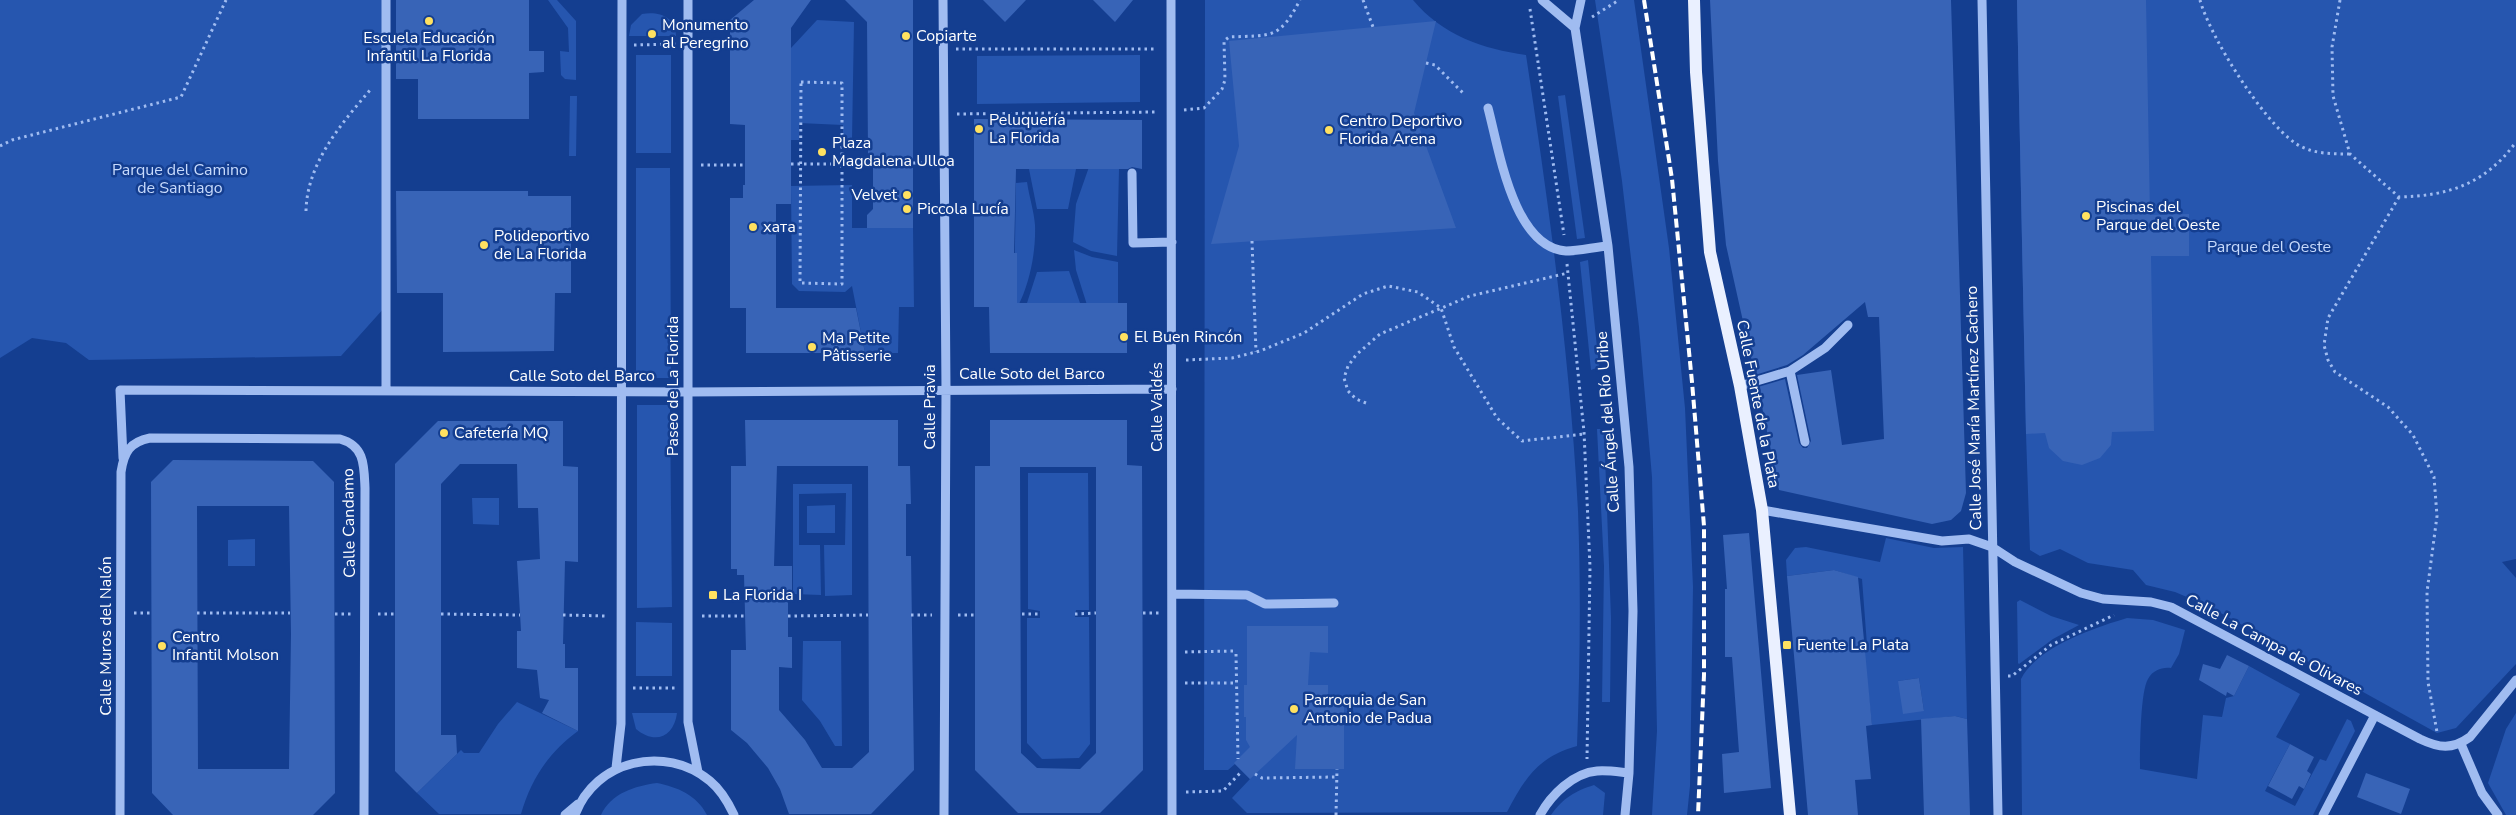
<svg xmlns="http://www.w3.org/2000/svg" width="2516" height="815" font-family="'Nunito Sans',sans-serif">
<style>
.green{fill:#2656af;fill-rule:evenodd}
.building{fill:#3864b7;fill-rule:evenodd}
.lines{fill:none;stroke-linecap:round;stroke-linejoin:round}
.path{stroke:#a0bcf1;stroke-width:3;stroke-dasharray:2.5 4;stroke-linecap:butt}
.minor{stroke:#a0bcf1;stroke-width:9}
.major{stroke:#eaf0ff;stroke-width:12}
.rail{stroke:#fff;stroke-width:4;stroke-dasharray:9 4;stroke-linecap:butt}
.poi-dot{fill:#ffe160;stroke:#143e90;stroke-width:2}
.labels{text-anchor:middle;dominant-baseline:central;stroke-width:5;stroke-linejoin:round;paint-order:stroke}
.poi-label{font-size:16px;fill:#fff;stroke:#143e90;text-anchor:start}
.park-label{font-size:16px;fill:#c7dafc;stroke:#143e90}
.street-label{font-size:16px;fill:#fff;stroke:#143e90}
</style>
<rect width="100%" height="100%" fill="#143e90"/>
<!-- green -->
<path class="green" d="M0,0H386L385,307L341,356L89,360L66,343L32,338L0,358Z
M548,0H557L576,21V80L565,79L561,75L560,51L569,52L568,28Z
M1205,0H1413C1442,35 1483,49 1526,55C1549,206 1570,358 1578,511C1581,589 1580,667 1577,746C1538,757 1525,778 1507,812L1247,813L1232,798L1250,779L1235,764L1228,770H1204Z
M1595,0H1634L1669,248L1685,408L1693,587L1690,786L1687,815H1652L1657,731L1652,477L1639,327L1622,181Z
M2017,0H2516V559L2502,562L2516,578V664L2456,728L2437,733L2208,606L2175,592L2146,585L2133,570L2088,563L2060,549L2040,556L2030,550L2026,434Z
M642,14C659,11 676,17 676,36H629L631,25Z
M817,20L854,22L852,140H843V125L799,123V140H791V48Z
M636,55H671V153H636Z
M1140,55V102L977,104V56Z
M1565,95L1585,238L1577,239L1558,96Z
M570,96H577L576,156H569Z
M1089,167L1119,169L1117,256L1091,251L1073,242L1076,204Z
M636,168H670L671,378H636Z
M1029,169H1076L1068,209H1037Z
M1027,182C1029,196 1034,211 1035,225C1036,251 1030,283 1018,306L1014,305L1016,183Z
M852,185V228H913L914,307H899L898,353H865L852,286L845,292L799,291L792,284L791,186Z
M1074,250L1092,257L1118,262V303L1087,305L1076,270Z
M1588,260L1599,367L1591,370L1580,262Z
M1069,271L1080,303H1027L1037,272Z
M637,405H670L672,607L637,608Z
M1597,429H1604L1611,618L1610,702H1602L1604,566Z
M1028,473H1088L1089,610H1076L1075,617H1089L1090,744L1079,758L1042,759L1027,743V618H1040V611L1028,609Z
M793,484H852V595L825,596L824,545H845L846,493L799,494V545H820L821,595L793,594Z
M472,498H499V525L473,524Z
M835,505V533H807V506Z
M1886,538L1934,548L1963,547L1967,719L1955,716L1872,725L1863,646L1867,645L1862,579L1834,570L1787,576L1786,560L1795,548L1806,547L1880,562ZM1919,678L1924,711L1898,681Z
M255,539V566H228V540Z
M2020,600L2051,616L2079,625L2053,639L2019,664L2018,663L2017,602Z
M2127,618L2153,620L2185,630L2179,654L2171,668C2162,667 2153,670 2148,679C2140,692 2140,752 2140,769L2197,779L2203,715L2222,717L2226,698L2234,696L2249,666L2300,694L2276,737L2290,744L2265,791L2295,806L2320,759L2326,761L2347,719L2351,721L2355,731L2313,815H2022L2021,679C2037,647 2094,628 2127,618Z
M636,622L672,623V676H636Z
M803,641H841L842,746H835L820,721L802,700Z
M517,702L578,731C549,752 531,779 521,814H439L417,793L461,750L464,753H479L498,724Z
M632,713H677C674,737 655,745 636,729Z
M2516,713V815H2506L2488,783L2506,729Z
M657,783C677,787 697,795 707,815H601C611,793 635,786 657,783Z
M1594,785L1605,793L1603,815H1551C1563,798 1575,791 1594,785Z"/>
<!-- building -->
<path class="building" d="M396,0H529V51H544V72L529,73V119H418V79H396Z
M754,0H811L791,28V204H776V308H856L865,353H746V308H730V198H743V185H745V125L730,124V20Z
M845,0H913V228H867V215L873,209V161L868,153L867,22Z
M983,0H1026L1005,22Z
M1093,0H1133L1115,22Z
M1710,0H1951L1966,493L1961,511L1951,520L1932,524L1779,490L1758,387L1785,379L1799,443L1803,448H1807L1811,441L1797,375L1831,370L1842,445L1884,439L1879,317H1868L1865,302L1803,355L1787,365L1755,375L1726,245L1718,161Z
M2017,0H2146L2150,215L2189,214V256H2151L2154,431L2112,432L2111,445L2100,458L2082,465L2063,461L2049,448L2045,433L2026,434Z
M1436,21L1414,113L1456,228L1211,244L1239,146L1229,41Z
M974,119L1142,120V169L1132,167L1128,169H1016L1014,253H1017V303H1127V353H990L989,307H974Z
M396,191H528V196H571V293H555L554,351L443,352V293H397Z
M745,420H898V466H910L911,504H906V556H911L914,770L871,814H789L780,789L768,768L747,743L731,730V650H746L744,575H737V569H731V466H746ZM777,466H868L869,752L852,768H822L805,740L779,710V667L792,668V637H788V592L792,593V566H774Z
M990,420H1127V465L1142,466L1143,770L1100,813H1018L975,770V466H990ZM1020,467H1096V753L1080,769L1037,768L1021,753Z
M438,421H563V466L578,467V562L565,561L563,644H565V668H578V731L542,713L549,700L540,698L537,670L517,668V631H521L517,561L540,559L538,508H518L517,464H460L441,484V735H456L457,754L417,793L395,771V464Z
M173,460L313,461L334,482L335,793L313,815H173L152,793L151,482ZM197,506H289L291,634L289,769H198Z
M1749,533L1771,788L1724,793L1722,754L1739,752L1732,657H1725V589H1727L1723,535Z
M1834,570L1858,577L1872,725L1866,726L1871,779L1855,780L1858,815H1808L1787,576Z
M1247,626H1328V653L1310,652L1308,685H1328V700L1344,699V769H1295L1297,735L1250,779L1234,763L1250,747L1246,740V717H1244V685H1247Z
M2227,655L2249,666L2234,696L2227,692L2226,696L2199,680L2203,664L2220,669Z
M1919,678L1924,711L1903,714L1898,681Z
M1955,716L1967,719L1970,815H1924L1921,719Z
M2290,744L2314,757L2307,771L2311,774L2304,789L2299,786L2292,799L2268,786Z
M2366,773L2410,789L2401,814L2357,797Z"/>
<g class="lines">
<!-- path -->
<path class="path" d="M1363,0L1373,27
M2200,0C2210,37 2263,121 2295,143C2311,154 2331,154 2350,154
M2340,0L2332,47L2333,96L2350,154L2399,197C2450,196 2486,183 2516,142
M1530,9L1564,235
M1592,17L1619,0
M634,45L676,44
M956,49H1157
M1426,63L1435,65L1465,95
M801,82L842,83V284L800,283Z
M1184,110L1204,108L1222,89L1225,80L1224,41L1229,37C1272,35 1279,40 1300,0
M957,114L1158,112
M0,146L12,140L181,97L226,0
M913,163H930
M791,164H873
M701,165H745
M2399,197L2328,318L2324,345L2328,360L2335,372L2388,407L2413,435L2434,477L2437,516L2427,592L2428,682L2437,732
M306,211C307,163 341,124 371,89
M1252,241L1256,352
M1567,264L1584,432L1590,567L1587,759
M1186,360L1232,358L1260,351L1304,333L1363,294L1388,286L1418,292L1441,308L1454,347L1497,418L1522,441L1584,434
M1366,403L1356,399L1348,391L1344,378L1348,366L1356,355L1380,334L1470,296L1568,273
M134,613H152
M197,613H290
M1143,613H1160
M335,614H352
M378,614H395
M441,614L520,615
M1022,614H1040
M1075,614L1096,613
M563,615L607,616
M911,615H932
M958,615H975
M702,616H746
M788,616L868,615
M1185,652L1234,651
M1236,654L1238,759
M2008,676H2012L2051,645L2114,615
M1185,683H1236
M633,688H675
M1255,774L1262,778L1336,777
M1186,792L1223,791L1242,771
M1336,815L1337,769"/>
<!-- minor -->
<path class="minor" d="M688,0V722L698,772
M943,0L946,389L944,815
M1171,0L1172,815
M1542,0L1575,28
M1581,0L1575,28L1608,246L1629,467L1633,611L1629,773L1625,815
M1982,0L1998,815
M1488,108C1499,149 1513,247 1566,251C1579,251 1595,247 1608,246
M1132,173L1133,243L1172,242
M1790,371L1805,442
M1740,386L1790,371L1825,348L1848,325
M386,390V0
M123,458L120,390L688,392L1172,389
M1762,510L1942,541L1969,539L1992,547L2015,562L2081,593L2103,599L2151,602L2171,607L2420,739C2439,748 2452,750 2470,737L2516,680
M1172,594L1247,595L1265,604L1334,603
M2461,744L2482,793L2498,815
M616,768L621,724L622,0
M120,815L121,472C124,452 130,442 150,438L340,439C365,446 364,466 365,488L364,815
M565,815L578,804
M575,815C595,760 665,744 710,781C721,790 728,802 734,815
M1540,815C1551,795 1573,773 1597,771C1607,770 1619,772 1629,773
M2323,815L2375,715"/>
<!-- major -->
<path class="major" d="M1694,0L1696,72L1710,252L1740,386L1762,510L1790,815"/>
<!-- rail -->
<path class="rail" d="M1644,0L1672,179L1692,382L1704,526V675L1698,815"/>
</g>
<!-- markers -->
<g class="poi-dot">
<circle cx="429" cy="21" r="5"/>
<circle cx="652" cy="34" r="5"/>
<circle cx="906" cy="36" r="5"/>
<circle cx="979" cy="129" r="5"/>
<circle cx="1329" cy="130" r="5"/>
<circle cx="822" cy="152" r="5"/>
<circle cx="907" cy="195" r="5"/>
<circle cx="907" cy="209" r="5"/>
<circle cx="2086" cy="216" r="5"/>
<circle cx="753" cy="227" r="5"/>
<circle cx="484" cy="245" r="5"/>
<circle cx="1124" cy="337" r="5"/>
<circle cx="812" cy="347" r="5"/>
<circle cx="444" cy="433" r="5"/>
<rect x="708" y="590" width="10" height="10" rx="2.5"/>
<rect x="1782" y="640" width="10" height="10" rx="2.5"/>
<circle cx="162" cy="646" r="5"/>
<circle cx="1294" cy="709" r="5"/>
</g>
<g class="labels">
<!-- poi labels -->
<g class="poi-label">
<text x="662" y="25">Monumento<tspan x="662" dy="18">al Peregrino</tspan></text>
<text x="916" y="36">Copiarte</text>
<text x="429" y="38" text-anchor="middle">Escuela Educación<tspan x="429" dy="18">Infantil La Florida</tspan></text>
<text x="989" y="120">Peluquería<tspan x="989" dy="18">La Florida</tspan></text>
<text x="1339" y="121">Centro Deportivo<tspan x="1339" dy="18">Florida Arena</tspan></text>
<text x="832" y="143">Plaza<tspan x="832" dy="18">Magdalena Ulloa</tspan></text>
<text x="897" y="195" text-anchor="end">Velvet</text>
<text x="2096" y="207">Piscinas del<tspan x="2096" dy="18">Parque del Oeste</tspan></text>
<text x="917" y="209">Piccola Lucía</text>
<text x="763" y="227">хата</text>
<text x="494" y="236">Polideportivo<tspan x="494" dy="18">de La Florida</tspan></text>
<text x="1134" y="337">El Buen Rincón</text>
<text x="822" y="338">Ma Petite<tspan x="822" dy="18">Pâtisserie</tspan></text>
<text x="454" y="433">Cafetería MQ</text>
<text x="723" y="595">La Florida I</text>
<text x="172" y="637">Centro<tspan x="172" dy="18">Infantil Molson</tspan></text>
<text x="1797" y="645">Fuente La Plata</text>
<text x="1304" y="700">Parroquia de San<tspan x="1304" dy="18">Antonio de Padua</tspan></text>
</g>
<!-- park labels -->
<g class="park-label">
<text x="180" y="170">Parque del Camino<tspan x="180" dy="18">de Santiago</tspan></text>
<text x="2269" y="247">Parque del Oeste</text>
</g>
<!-- street labels -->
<g class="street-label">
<text x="1032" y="374">Calle Soto del Barco</text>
<text x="582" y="376">Calle Soto del Barco</text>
<text transform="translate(673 386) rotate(-90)">Paseo de La Florida</text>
<text transform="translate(1758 404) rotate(79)">Calle Fuente de la Plata</text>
<text transform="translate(930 407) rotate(-90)">Calle Pravia</text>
<text transform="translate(1157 407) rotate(-90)">Calle Valdés</text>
<text transform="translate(1974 408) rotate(-91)">Calle José María Martínez Cachero</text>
<text transform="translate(1608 422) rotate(-94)">Calle Ángel del Río Uribe</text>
<text transform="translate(349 523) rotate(-91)">Calle Candamo</text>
<text transform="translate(106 636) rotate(-90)">Calle Muros del Nalón</text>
<text transform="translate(2274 645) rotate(28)">Calle La Campa de Olivares</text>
</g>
</g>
</svg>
